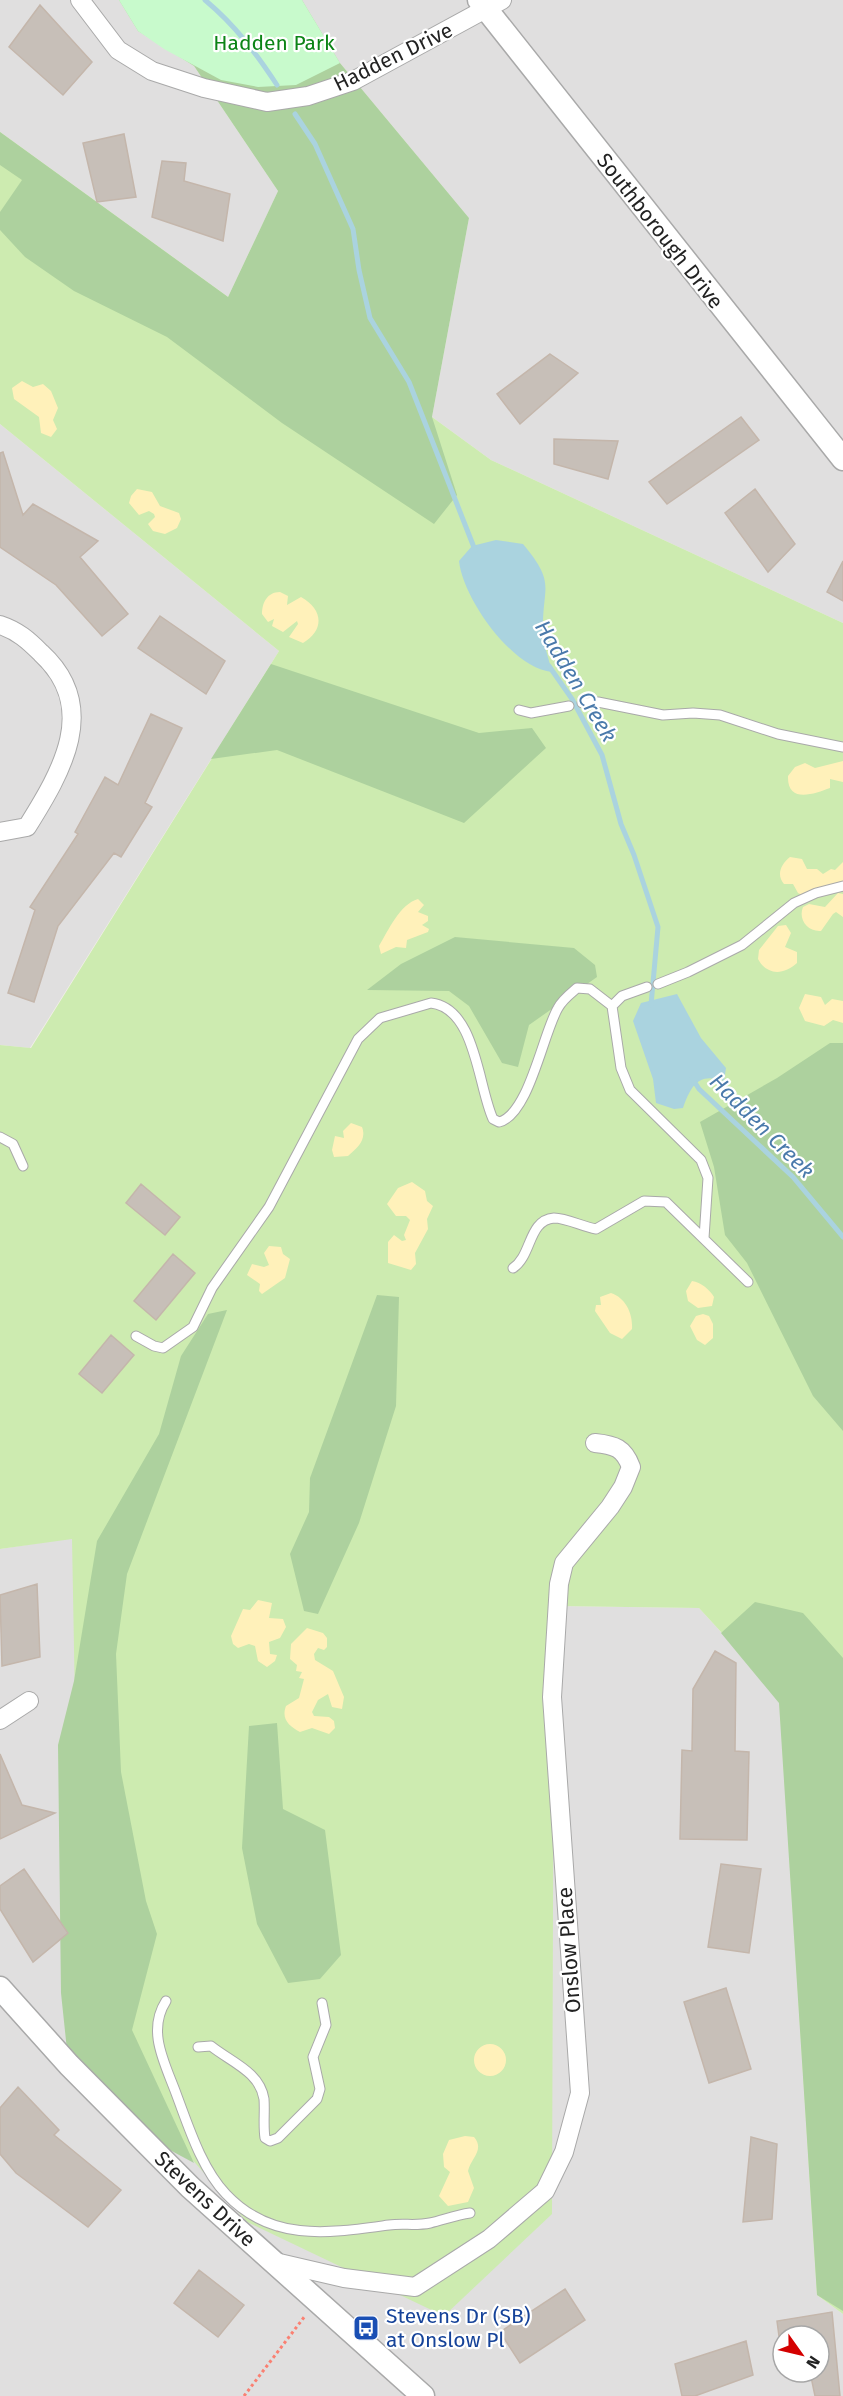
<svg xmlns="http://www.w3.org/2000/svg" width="843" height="2396" font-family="'Fira Sans',sans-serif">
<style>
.residential{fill:#e0dfdf;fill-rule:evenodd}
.grass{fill:#cdebb0}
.forest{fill:#add19e}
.sand{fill:#fff1ba}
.park{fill:#c8facc}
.water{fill:#aad3df}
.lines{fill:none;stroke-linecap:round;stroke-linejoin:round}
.stream{stroke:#aad3df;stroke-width:5}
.building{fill:#c7bfb8;stroke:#c4b6ab;stroke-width:1.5}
.service-casing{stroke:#a9a9a9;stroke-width:11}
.minor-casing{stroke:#a9a9a9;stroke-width:20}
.tertiary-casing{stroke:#a9a9a9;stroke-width:25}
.path{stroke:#fa8072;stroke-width:3;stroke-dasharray:3 3;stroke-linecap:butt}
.service{stroke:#fff;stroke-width:9}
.minor{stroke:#fff;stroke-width:18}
.tertiary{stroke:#fff;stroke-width:22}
.labels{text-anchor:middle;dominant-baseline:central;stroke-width:4.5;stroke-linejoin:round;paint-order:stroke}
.park-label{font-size:21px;fill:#0c8416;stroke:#fff}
.street-label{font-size:21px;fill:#222;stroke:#fff}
.transit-label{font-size:21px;fill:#164399;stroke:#fff;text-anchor:start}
.water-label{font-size:22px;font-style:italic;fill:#4a7aab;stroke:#fff}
</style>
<rect width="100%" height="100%" fill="#f2efe9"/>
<!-- residential -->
<path class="residential" d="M0,0H119L138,31L194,66L278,191L228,297L0,132Z
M302,0H843V623L491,460L432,417L469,218L340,63Z
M0,424L279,651L30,1048L0,1045Z
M72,1538L554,1606L699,1608L779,1695L817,2295L843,2314V2396H0V1549ZM783,2336H819V2372H783Z"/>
<!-- grass -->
<path class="grass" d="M0,132L228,297L432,417L491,460L843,623V2314L817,2295L779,1695L699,1608L554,1606L552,2214L444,2316L247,2222L81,2033L72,1539L0,1549V1045L31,1048L279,651L0,424Z"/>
<!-- forest -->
<path class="forest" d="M119,0H302L340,63L469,218L432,417L457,495L434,524L282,423L167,337L74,291L25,257L0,230V212L22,180L0,165V132L228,297L278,191L194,66L138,31Z
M271,664L479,733L532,728L546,748L464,823L277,750L211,759Z
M455,937L574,948L595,965L597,977L529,1025L518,1067L502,1063L469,1006L449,991L367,990L401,964Z
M830,1043H843V1431L813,1396L747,1263L725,1235L714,1167L700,1122L777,1078Z
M377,1295L399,1297L396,1406L359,1523L318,1614L304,1611L290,1554L309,1512L310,1478Z
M227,1310L127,1574L116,1654L121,1772L146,1901L157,1934L132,2030L194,2163L168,2149L67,2050L61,1993L58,1745L74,1681L97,1541L159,1434L181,1356L208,1314Z
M755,1602L803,1613L843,1658V2311L817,2295L779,1703L721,1633Z
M277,1723L283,1809L325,1830L341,1955L320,1979L288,1983L257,1924L242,1848L249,1726Z"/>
<!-- sand -->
<path class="sand" d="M22,381L33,387L43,384L51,391L58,408L53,420L57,429L51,437L41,433L39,417L14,399L12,388Z
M137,489L152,492L160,506L179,513L181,519L177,528L165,534L153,531L148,524L155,517L154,514L149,511L139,515L129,503L131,496Z
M280,592L288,596L287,605L301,597C323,609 325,630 303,643L289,637L298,624L297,621L283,632L272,626L274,619L268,622L262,614C262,603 267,592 280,592Z
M843,761V782L830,779V788C814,794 787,804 788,776L795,767L805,763L815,768Z
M790,857L802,859L807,869H817L823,874L831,869L835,870L843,862V882L802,895L798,893L793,884H784C776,875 781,864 790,857Z
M838,893L843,894V917L836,912L833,914L821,931C807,932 798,919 803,907L809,904L825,907Z
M418,899L424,905L418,912L428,916V921L422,925L429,929L428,932L407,940L406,948L396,947L381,954L379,946C388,931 400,904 418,899Z
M786,925L791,933L785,947L797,952V963C784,975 767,976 758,959L759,950L778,926Z
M805,994L821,997L825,1005L832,999L843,1001V1023L833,1020L824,1026L805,1021L799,1008Z
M351,1123L362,1127C367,1140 357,1148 348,1156L334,1157L332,1150L335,1136L344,1138L343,1131Z
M412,1182L425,1191L427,1201L433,1206L427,1219L428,1229L415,1253L416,1264L411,1270L388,1263V1242L394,1235L402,1241L406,1240L404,1235L410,1220L406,1216H396L387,1204L398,1188Z
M269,1246L281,1247L283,1254L290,1259L285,1278L262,1294L259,1291L260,1284L247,1275L252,1264L264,1267L269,1265L264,1253Z
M692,1281C701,1282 710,1290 714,1297L712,1306L698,1308L688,1301L686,1291Z
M611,1293C626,1298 633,1314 632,1329L622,1339L610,1333L595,1311L596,1305H601L600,1297Z
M703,1314L709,1316L713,1324V1338L705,1345L697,1340L690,1326L696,1316Z
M258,1600L272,1603L269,1618L283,1619L286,1627L280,1638L269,1642L270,1654L277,1655L275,1661L267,1667L258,1661L255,1646L249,1644L238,1648L233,1644L231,1636L243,1609L250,1610Z
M307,1628L323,1633L327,1638V1647L324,1650L318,1648L314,1654L315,1660L333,1671L344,1697L342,1709L332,1707L328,1694L318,1700L312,1712L314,1716L329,1717L334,1721L335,1728L329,1734L312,1728L300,1732C289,1726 281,1719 286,1706L299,1698L304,1679L299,1678L302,1672L296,1671L297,1665L290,1659L291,1644Z
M474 2060a16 16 0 1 1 32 0a16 16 0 1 1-32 0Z
M465,2136L474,2137C485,2150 471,2158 468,2171L474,2188L468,2202L448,2206L439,2196L450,2172L444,2167L443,2154L449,2140Z"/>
<!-- park -->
<path class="park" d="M119,0H302L340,63L296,85L258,87L221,80L164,49L138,31Z"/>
<!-- water -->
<path class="water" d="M496,540L523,544C557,585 542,585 543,631C543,644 549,659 552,672C513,669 463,599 459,561L472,546Z
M677,994L701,1038L726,1068L724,1081C698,1072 691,1086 683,1108L674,1109L656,1103L653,1079L633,1021L641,1003Z"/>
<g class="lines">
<!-- stream -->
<path class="stream" d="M205,0C235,25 256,53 277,85
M295,114L315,144L353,229L359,270L370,318L409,382L475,550
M549,666L572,699L602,755L621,824L634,855L658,927L651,1005
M692,1078L699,1089L793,1177L843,1237"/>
</g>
<!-- building -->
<path class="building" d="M40,5L92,62L63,95L9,47Z
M124,134L136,197L97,202L83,143Z
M162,161L186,163L184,181L230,194L223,241L152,217Z
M550,354L578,373L520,424L497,394Z
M741,417L759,440L667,504L649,482Z
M554,439L618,441L608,479L554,464Z
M3,452L23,515L33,504L98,541L80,557L128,614L102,636L56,585L0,547V453Z
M755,489L795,544L768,572L725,513Z
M843,561V601L827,592Z
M160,616L225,661L206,694L138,648Z
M151,714L182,728L145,803L152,807L121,857L114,853L58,926L34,1002L8,993L35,910L30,907L78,834L75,832L105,777L118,785Z
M141,1184L180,1217L165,1235L126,1203Z
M173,1254L195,1273L156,1320L134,1301Z
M111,1335L134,1355L102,1393L79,1374Z
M37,1584L40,1657L2,1666L0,1595Z
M715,1651L736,1663L735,1751L749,1752L747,1840L680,1839L682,1750L692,1751L693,1689Z
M0,1754L22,1805L55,1813L0,1839Z
M721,1864L761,1869L749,1953L708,1947Z
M24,1869L68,1933L33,1962L0,1909V1886Z
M726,1988L751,2069L709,2083L684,2002Z
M18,2087L59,2130L54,2135L121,2190L88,2227L16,2173L0,2154V2108Z
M751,2137L777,2144L772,2219L743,2222Z
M199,2270L244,2305L218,2337L174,2303Z
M565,2289L585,2320L520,2363L500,2332Z
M832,2312L840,2396H815L810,2372H819V2336H779L777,2321Z
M746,2341L753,2375L695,2396H682L675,2364Z"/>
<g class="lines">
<!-- service casing -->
<g class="service-casing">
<path id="service" d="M582,703L598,702L663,715L693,713L720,715L778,734L843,747
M519,710L531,713L569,706
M658,984L688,972L742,945L794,903L816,893L843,886
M612,1006L622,996L647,987
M0,1137L13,1144L23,1166
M513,1268C532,1256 528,1220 554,1218C567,1218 583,1227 596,1229L644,1201L666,1202L748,1282
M136,1336L154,1346L163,1348L193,1327L212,1288L269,1207L358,1039L380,1018L431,1003C476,1008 478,1087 493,1119L499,1122C529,1115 543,1033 558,1008C562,1000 570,994 577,988L590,989L612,1006L621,1068L630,1090L701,1160L708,1178L704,1238
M166,2001C146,2032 166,2065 177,2096C189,2128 202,2169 226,2194C272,2243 330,2233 389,2225C403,2223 416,2226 430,2223C443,2220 456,2215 470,2213
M198,2047L211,2046C231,2062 260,2072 264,2099C265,2112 263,2125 265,2138L270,2141L278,2138L317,2099L320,2089L313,2057L326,2025L322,2003"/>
</g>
<!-- minor casing -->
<g class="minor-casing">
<path id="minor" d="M80,0L118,50L152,71L204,88L267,102L308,96L353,81L502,0
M0,625C18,631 28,640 41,653C100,707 62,771 27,827L0,832
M0,1720L29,1701
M275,2262L344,2278L415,2287L489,2239L545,2191L564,2152L580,2093L552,1697L559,1584L564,1563L610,1507L623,1487L631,1467C624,1448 615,1445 595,1443"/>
</g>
<!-- tertiary casing -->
<g class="tertiary-casing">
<path id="tertiary" d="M479,0L843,459
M0,1988L69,2065L190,2187L423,2396"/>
</g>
<!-- path -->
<path class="path" d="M244,2396L305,2316"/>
<!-- service -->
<use href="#service" class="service"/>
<!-- minor -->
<use href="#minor" class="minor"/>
<!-- tertiary -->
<use href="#tertiary" class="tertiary"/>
</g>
<!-- icons -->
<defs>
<g id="bus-square" transform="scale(1.35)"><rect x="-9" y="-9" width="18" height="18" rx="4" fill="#1a4fb4" stroke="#fff"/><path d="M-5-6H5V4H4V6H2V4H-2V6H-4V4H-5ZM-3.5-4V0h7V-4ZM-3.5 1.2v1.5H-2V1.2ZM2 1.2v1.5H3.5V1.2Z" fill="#fff"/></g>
</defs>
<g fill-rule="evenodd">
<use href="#bus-square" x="366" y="2328"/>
</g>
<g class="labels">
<!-- park labels -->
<g class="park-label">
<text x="274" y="43">Hadden Park</text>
</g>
<!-- street labels -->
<g class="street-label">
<text transform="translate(393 57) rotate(-26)">Hadden Drive</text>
<text transform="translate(660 231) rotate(52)">Southborough Drive</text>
<text transform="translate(569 1950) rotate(-94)">Onslow Place</text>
<text transform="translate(205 2199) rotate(43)">Stevens Drive</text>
</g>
<!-- transit labels -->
<g class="transit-label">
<text x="386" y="2316">Stevens Dr (SB)<tspan x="386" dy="24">at Onslow Pl</tspan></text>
</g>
<!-- water labels -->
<g class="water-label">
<text transform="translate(576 681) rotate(59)">Hadden Creek</text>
<text transform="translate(762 1126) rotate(45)">Hadden Creek</text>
</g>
</g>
<!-- north arrow -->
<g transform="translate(801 2354) rotate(124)"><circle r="28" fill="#ffffff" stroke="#a7a7a7" stroke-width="1.5"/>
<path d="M0-4.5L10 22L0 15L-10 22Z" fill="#d40000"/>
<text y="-9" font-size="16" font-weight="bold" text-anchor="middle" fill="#222222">N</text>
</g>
</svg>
